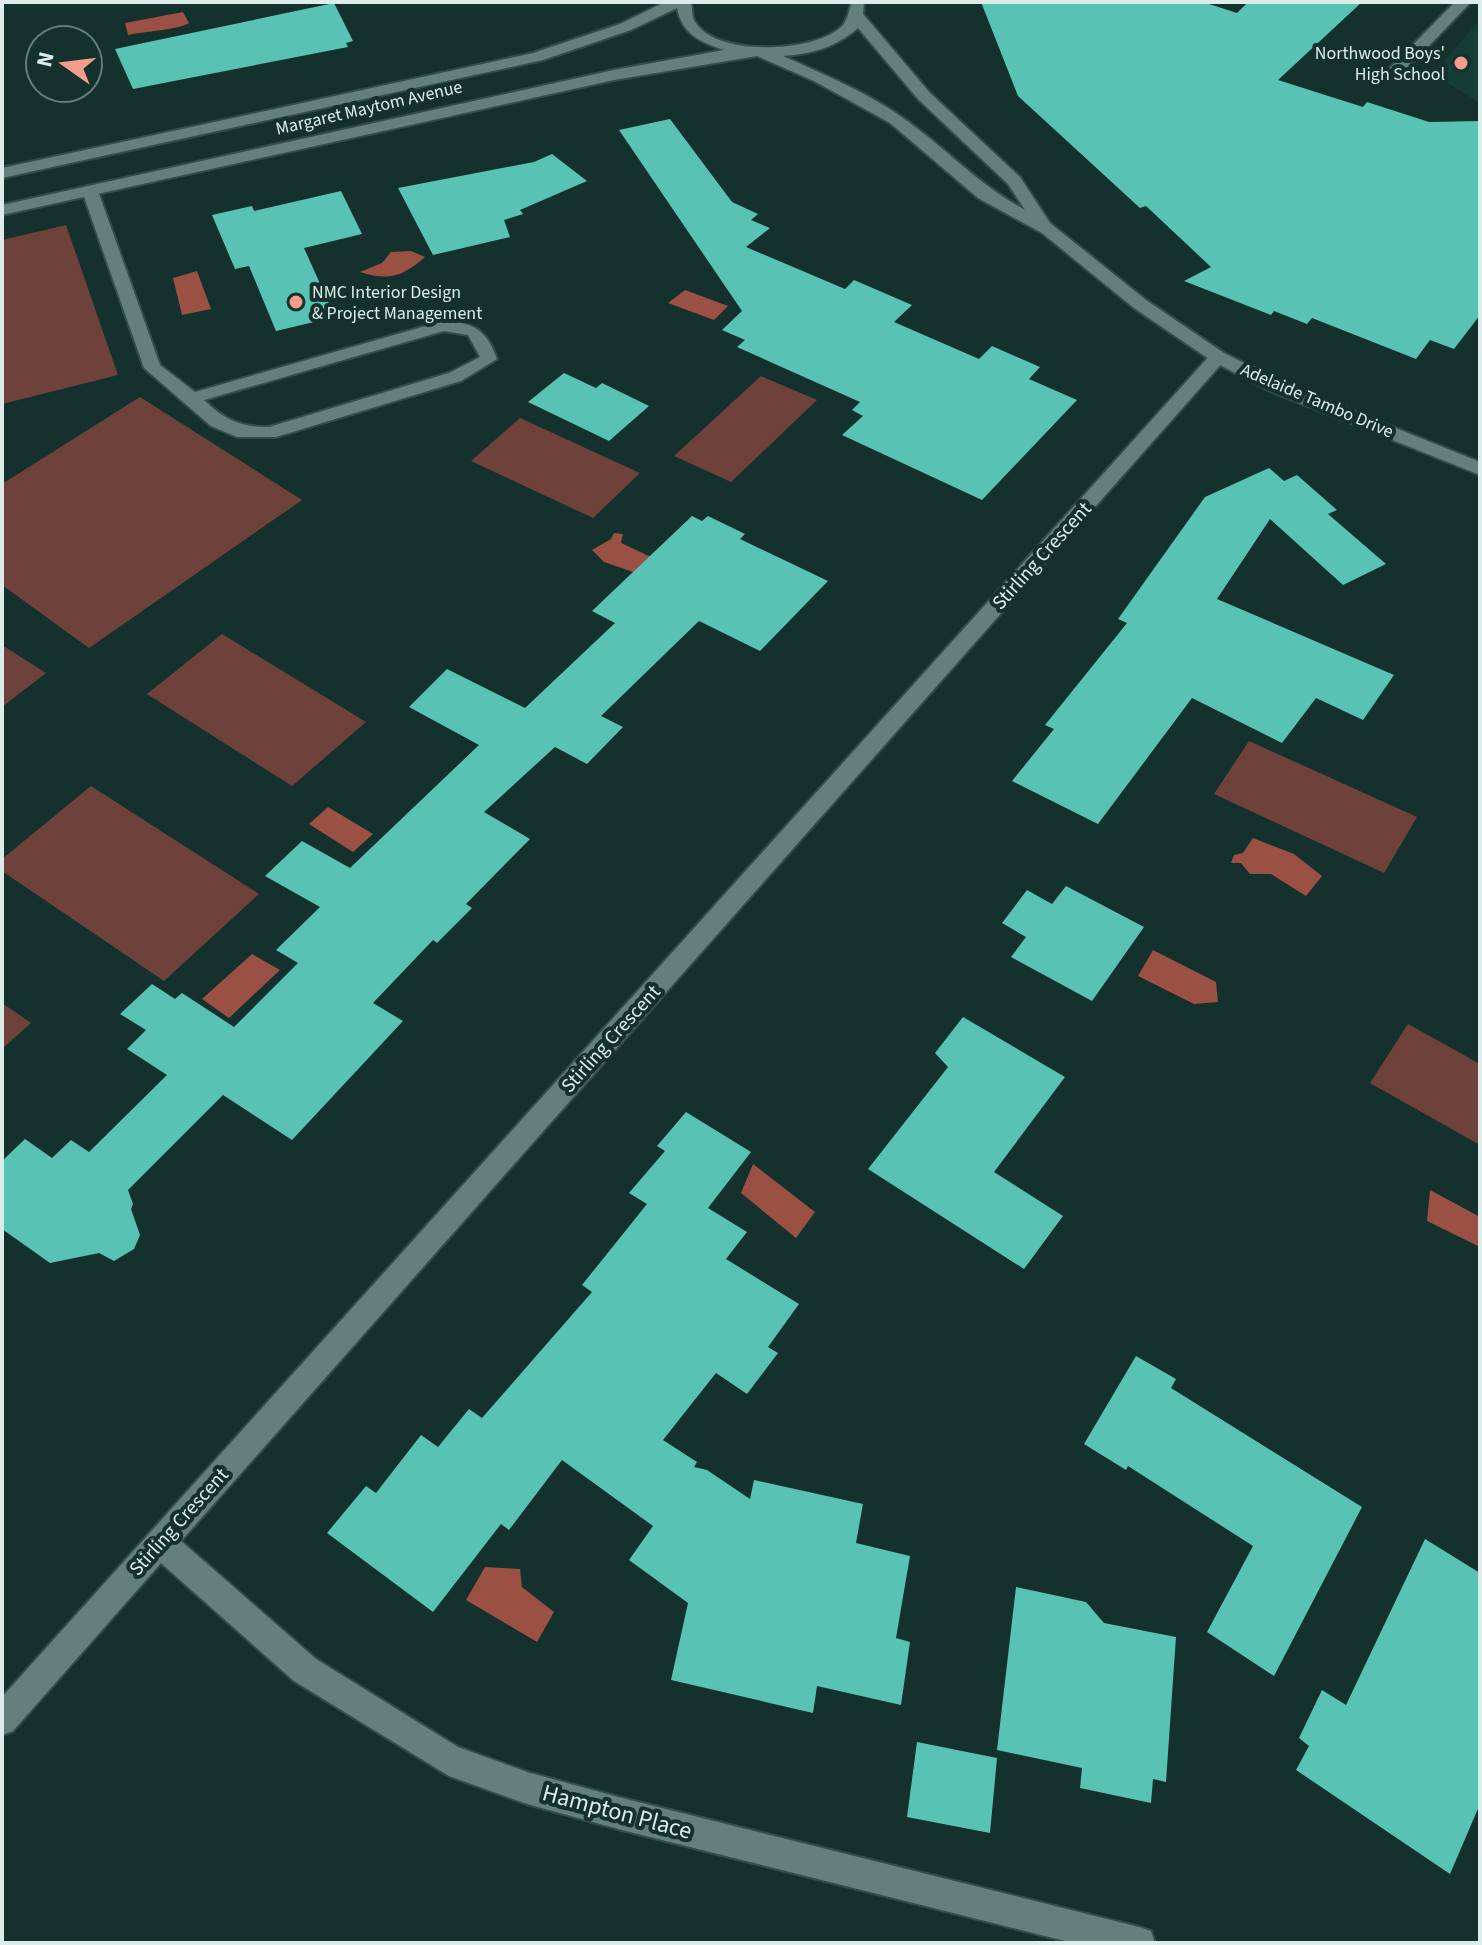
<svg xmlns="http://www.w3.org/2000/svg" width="1482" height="1945" font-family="'Source Sans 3',sans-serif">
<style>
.built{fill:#153c37}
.green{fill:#6e423a}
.water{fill:#9a5144}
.building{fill:#58c2b4}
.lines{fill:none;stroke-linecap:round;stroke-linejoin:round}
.lane-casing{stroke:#354c49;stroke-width:4}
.street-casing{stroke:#354c49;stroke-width:4}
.secondary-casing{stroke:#354c49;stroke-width:4}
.lane{fill:#63807b;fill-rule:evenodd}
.street{fill:#63807b;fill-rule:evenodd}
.secondary{fill:#63807b;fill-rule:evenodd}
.poi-dot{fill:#f49d8c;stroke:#15312d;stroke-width:3}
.labels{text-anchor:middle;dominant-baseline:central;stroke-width:8;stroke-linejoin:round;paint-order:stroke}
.far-poi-label{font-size:18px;fill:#dcece9;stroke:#15312d;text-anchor:end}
.far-street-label{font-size:18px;fill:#dcece9;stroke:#15312d}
.street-label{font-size:20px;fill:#dcece9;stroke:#15312d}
.near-street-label{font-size:24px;fill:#dcece9;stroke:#15312d}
</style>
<rect width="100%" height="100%" fill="#15312d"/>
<!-- built -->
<path class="built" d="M1480,20V103L1433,74Z"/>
<!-- green -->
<path class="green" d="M66,225L118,375L2,404V240Z
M761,376L817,400L731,482L674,456Z
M140,397L302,500L89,648L2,585V484Z
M520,418L640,473L593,518L471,461Z
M222,634L366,722L292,786L147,694Z
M2,645L46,673L2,707Z
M1249,741L1417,817L1384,873L1214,794Z
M91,786L259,894L164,981L2,871V859Z
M2,1003L31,1023L2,1049Z
M1408,1024L1480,1064V1145L1370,1083Z"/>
<!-- water -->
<path class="water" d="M183,12L189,23C182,29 141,32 128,35L125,23Z
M411,251L425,257C402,277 389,281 360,272L382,263L391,252Z
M197,271L211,309L182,315L173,278Z
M685,290L728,306L714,320L668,303Z
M614,533L623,534L621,543L651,557L639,574L604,562L592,550L611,539Z
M328,807L373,834L353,852L309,824Z
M1253,838L1294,854L1322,876L1306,896L1271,874H1250L1241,863H1231L1234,855L1243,853Z
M1153,950L1216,982L1218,1002L1194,1004L1138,976Z
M252,954L280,970L229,1018L202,999Z
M753,1164L815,1212L796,1238L741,1193Z
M1430,1190L1480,1217V1247L1427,1221Z
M485,1567L520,1569L522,1587L554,1612L537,1642L466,1600Z"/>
<!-- building -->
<path class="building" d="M981,2H1203L1237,13L1248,2H1362L1278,80L1363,107L1367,102L1429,122L1480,121V315L1454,349L1430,340L1416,359L1312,318L1307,324L1274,311L1271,315L1184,281L1211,267L1146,206L1140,208L1018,96Z
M334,3L353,41L346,43L348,47L133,89L115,49Z
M670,119L732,202L758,214L751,220L770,228L746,247L845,289L854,280L912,305L894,322L979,359L992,346L1040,367L1029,379L1077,400L982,500L842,435L863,416L852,410L860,402L737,347L745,340L722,330L742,311L619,130Z
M552,154L587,181L520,210L523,214L504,220L510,237L433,255L398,188L534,162Z
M341,191L362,234L304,248L335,317L276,331L249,266L235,269L212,215L252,206L254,211Z
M564,373L596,388L602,383L649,406L609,441L528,402Z
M1269,468L1284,481L1297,475L1337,510L1328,514L1386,564L1343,585L1270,519L1217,599L1394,675L1363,720L1316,698L1282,743L1192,698L1098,824L1012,781L1054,729L1045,725L1127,623L1118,619L1205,497Z
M692,516L702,521L708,516L745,534L740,539L828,581L760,651L699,621L601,716L623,727L587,764L555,747L484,812L530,839L466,904L472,908L437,943L433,940L373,1003L403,1021L292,1140L223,1095L128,1190L133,1204L131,1209L140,1235L134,1249L114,1261L99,1253L50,1263L2,1229V1161L25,1139L52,1158L71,1140L89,1152L167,1075L127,1049L146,1030L120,1014L152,984L175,999L182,993L234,1027L298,963L276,950L320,907L265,876L302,841L350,868L479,745L409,707L447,669L525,708L615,623L592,611Z
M1066,886L1144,927L1092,1001L1011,957L1026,937L1002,923L1027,890L1052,904Z
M963,1017L1065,1077L994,1172L1063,1216L1024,1269L868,1169L948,1067L935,1053Z
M686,1112L751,1152L708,1208L747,1232L726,1259L799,1304L768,1347L778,1353L747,1394L716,1373L663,1440L697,1462L694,1467L707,1470L750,1499L754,1480L863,1504L856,1543L910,1556L896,1638L910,1642L901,1705L817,1686L813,1713L671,1680L688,1603L629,1560L653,1526L562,1460L509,1530L501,1524L433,1612L327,1533L366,1486L376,1493L421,1435L438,1447L469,1409L482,1418L592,1292L582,1285L647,1204L629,1193L665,1151L657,1146Z
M1136,1356L1176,1379L1171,1388L1362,1507L1274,1676L1207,1632L1253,1546L1128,1466L1126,1470L1084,1444Z
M1425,1539L1480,1573V1804L1450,1874L1296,1770L1309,1746L1299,1738L1322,1690L1346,1705Z
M1016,1587L1086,1602L1104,1623L1176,1637L1166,1782L1153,1779L1151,1803L1080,1788L1082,1768L997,1750Z
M917,1742L997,1758L990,1833L907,1817Z"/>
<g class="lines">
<!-- lane casing -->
<g class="lane-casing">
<path id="lane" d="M90,186L98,191L160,365L195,392L443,321C473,322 487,330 497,359L461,381L276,437H237L211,426L144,368L82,191ZM444,331L468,335L480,357L449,373L269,427C240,427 225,420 204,400Z"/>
</g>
<!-- street casing -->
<g class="street-casing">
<path id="street" d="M1455,2H1471L1399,77H1387V71Z
M1218,351L1227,357L1224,361L181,1541L316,1659L458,1747L527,1772L622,1798L1139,1927L1151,1931L1155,1943H1073L622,1830L527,1804L449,1776L294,1681L161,1563L13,1731L2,1735V1697L1212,353Z"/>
</g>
<!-- secondary casing -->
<g class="secondary-casing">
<path id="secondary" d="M665,2H691C692,7 692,15 694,20C713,58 818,53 843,25C848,19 849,9 852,2H864L863,14L930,93L1020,177L1050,223L1146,300L1224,353L1284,383L1480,462V475L1270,391L1212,361L1134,308L1042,233L978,198L890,123L814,81L757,56L614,80L2,215V205L614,70L724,50C700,42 682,34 677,8L631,30L543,60L2,178V168L533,53L620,24ZM858,28L918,99L1008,184L1025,210C976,183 947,149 903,118C867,92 823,74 783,56C812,54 836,47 858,28Z"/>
</g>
<!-- lane -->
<use href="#lane" class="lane"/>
<!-- street -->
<use href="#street" class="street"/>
<!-- secondary -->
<use href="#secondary" class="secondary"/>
</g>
<!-- markers -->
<g class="poi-dot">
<circle cx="1461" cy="63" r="8"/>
<circle cx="296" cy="302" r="8"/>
</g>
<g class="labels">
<!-- far-poi labels -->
<g class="far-poi-label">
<text x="1445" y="53">Northwood Boys'<tspan x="1445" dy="21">High School</tspan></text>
<text x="312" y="292" text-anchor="start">NMC Interior Design<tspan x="312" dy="21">&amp; Project Management</tspan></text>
</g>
<!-- far-street labels -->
<g class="far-street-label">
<text transform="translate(369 108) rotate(-13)">Margaret Maytom Avenue</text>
<text transform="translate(1317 401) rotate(23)">Adelaide Tambo Drive</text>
</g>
<!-- street labels -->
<g class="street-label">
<text transform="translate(1042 556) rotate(-48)">Stirling Crescent</text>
<text transform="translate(611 1039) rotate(-48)">Stirling Crescent</text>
<text transform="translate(179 1522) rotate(-48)">Stirling Crescent</text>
</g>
<!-- near-street labels -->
<g class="near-street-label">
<text transform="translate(617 1812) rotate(15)">Hampton Place</text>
</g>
</g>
<!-- border -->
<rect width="1482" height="1945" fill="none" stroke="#dcece9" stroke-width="8"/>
<!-- north arrow -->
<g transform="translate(64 64) rotate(284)"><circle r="38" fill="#15312d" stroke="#657c78" stroke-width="2"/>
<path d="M0-6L14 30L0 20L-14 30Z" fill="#f49d8c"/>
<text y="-12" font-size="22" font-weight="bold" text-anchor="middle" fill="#dcece9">N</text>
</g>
</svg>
